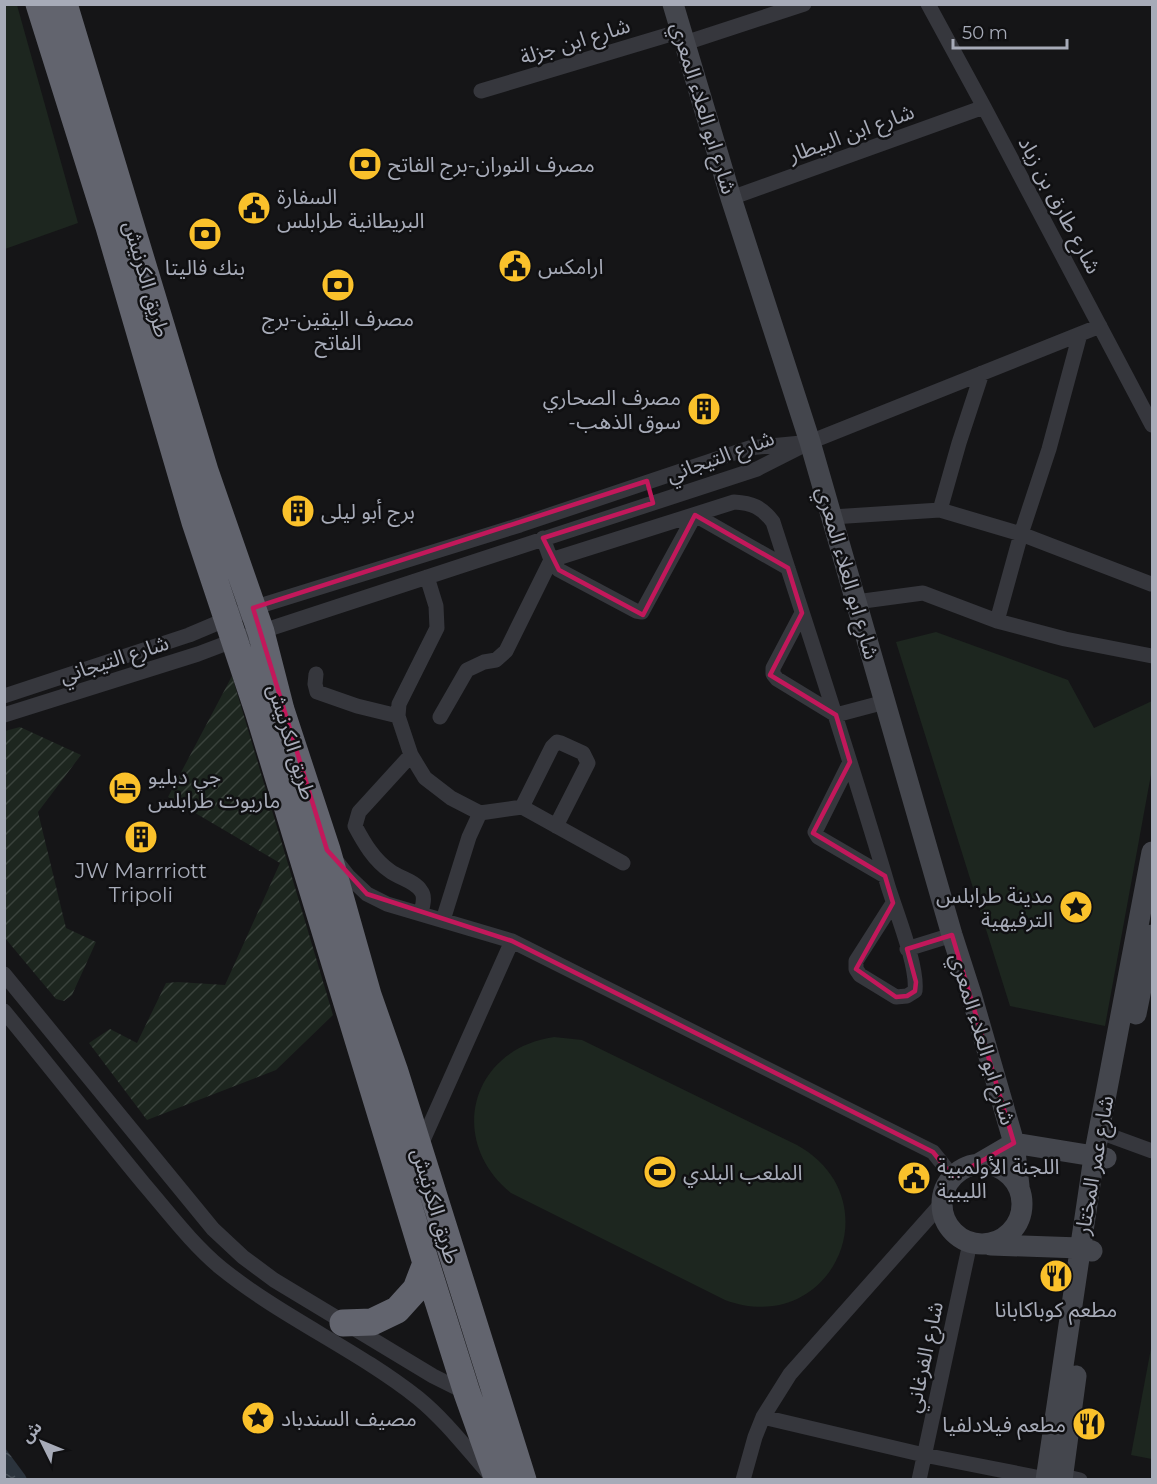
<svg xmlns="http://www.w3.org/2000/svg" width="1157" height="1484" font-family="Montserrat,'Noto Sans Arabic',sans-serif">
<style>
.green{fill:#1d261f}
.garden{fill:url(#garden-furrows)}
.water{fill:url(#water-ripples)}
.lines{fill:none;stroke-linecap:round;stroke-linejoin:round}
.street{stroke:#36373d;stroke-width:15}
.secondary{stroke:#44464d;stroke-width:21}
.highway{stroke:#62646e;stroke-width:27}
.marked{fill:none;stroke:#c2185b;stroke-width:4.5;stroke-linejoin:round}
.labels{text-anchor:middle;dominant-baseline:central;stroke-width:5;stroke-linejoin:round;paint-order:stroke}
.street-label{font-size:21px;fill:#a7abb8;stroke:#101012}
.poi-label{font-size:21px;fill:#a7abb8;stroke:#101012;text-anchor:start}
</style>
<defs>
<pattern id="garden-furrows" width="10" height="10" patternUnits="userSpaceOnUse" patternTransform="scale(1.5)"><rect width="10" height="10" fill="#1d261f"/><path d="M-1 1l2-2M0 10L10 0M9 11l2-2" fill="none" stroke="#3b433d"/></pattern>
<pattern id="water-ripples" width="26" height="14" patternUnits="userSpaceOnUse" patternTransform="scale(1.5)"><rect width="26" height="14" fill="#2b333c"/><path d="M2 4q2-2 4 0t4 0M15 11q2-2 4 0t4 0" fill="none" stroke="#474e56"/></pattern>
</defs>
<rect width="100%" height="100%" fill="#151517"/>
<!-- green -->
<path class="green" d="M4,5H17L78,223L5,249Z
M936,632L1068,680L1094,728L1152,701V769L1105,1026L1010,1006L896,642Z
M554,1037L582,1040L797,1145C895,1200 831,1339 725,1300L511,1193C446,1140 471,1049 554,1037Z
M1152,1343V1459L1131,1455Z"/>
<!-- garden -->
<path class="garden" d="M232,676L333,1015L276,1070L147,1120L89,1043L110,1029L137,1043L166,983L178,982L225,985L280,863L168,797Z
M20,727L81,755L38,812L66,928L96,942L72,995L64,1001L56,999L5,938V731Z"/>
<!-- water -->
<path class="water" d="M5,1448L25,1475L27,1479H5Z"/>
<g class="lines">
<!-- street -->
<path class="street" d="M928,4L984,107L1152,425
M685,43L804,4
M481,91L681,31
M731,198L984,107
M940,510L959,443L982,373
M832,517L940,510L1021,534L1049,449L1080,334
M543,538L551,560L559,570L636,611L642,612L695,515L788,568
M427,577L436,606L437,628L399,704L398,716L411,755L425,778L451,798L480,813L522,807L623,863
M856,602L923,593L997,621L1021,534L1151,584
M802,613L773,668V674L777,679L836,715L885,702
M997,621L1065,639L1152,656
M316,674L315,684L317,692L357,706L398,716
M4,696L189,635L253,608L520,525L749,448L801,443
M4,715L198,654L235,640L757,469L810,442L1100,326
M440,717L467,670L484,662L496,660L506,651L551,560L734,502C752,503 762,507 773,522C812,643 852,764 888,886C896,912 918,966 915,991L907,996L896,997L860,975L856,969V961L893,903
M411,755L359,812L355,826C364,843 374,860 390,871C399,878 415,881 421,891C426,897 422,907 421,914
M850,762L815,832L818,837L885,876
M522,807L552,747L557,742L561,743L583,753L588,763L556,826
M337,862L348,876L367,894L387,904L512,941L933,1152L953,1177
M443,920L469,837L480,813
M907,949L952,935
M4,974L213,1229L243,1257L274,1280L433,1376L467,1393
M4,1011C51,1068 97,1127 144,1184C169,1213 192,1244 221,1268C283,1318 356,1349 418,1398C445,1420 467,1449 490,1475
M1111,1136L1152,1151
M420,1147L512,941
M763,1417L924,1455L1046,1479
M1063,1476L1080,1480
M743,1480L755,1437L763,1417L790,1374L942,1203
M919,1480L970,1243"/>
<!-- secondary -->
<path class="secondary" d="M673,4L731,198L810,442L952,935L971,994L1014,1143L1019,1186
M1136,1014L1152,935
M942 1204a40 40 0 1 1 80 0a40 40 0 1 1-80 0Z
M978,1164L1014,1143L1106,1158
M991,1245L1080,1248L1092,1251
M1046,1480L1094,1157L1152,852
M1062,1480L1076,1376"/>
<!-- highway -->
<path class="highway" d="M39,4L109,227L195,522L259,714L426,1263L467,1393L498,1480
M64,4L205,471L261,632L281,710L327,850L368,995L395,1072L523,1480
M343,1323L372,1322L397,1310L416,1289L426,1263"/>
</g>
<!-- marked area -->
<path class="marked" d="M647,481L653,503L543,538L559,570L643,615L695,515L788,568L802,613L770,675L836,715L850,762L813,833L885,876L893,903L856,969L896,997L907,996L915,991L916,982L907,949L952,935L1014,1143L953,1177L933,1152L512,941L367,894L327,850L253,608Z"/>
<!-- icons -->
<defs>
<g id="bank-disc" transform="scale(1.725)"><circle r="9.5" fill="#fac12b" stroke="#101012"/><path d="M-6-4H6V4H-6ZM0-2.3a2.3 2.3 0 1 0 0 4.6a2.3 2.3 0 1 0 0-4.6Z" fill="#111"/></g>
<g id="civic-disc" transform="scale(1.725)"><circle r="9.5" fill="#fac12b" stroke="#101012"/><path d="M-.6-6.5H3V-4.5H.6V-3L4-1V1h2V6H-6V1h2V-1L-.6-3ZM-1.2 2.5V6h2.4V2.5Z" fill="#111"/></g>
<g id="building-disc" transform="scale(1.725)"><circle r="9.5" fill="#fac12b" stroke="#101012"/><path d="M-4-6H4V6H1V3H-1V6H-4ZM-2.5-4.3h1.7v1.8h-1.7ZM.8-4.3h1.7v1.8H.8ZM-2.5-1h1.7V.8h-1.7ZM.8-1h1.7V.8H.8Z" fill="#111"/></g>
<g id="hotel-disc" transform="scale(1.725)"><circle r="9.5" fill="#fac12b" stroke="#101012"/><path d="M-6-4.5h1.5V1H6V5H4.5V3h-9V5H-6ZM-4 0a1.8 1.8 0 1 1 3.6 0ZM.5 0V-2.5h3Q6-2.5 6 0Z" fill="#111"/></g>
<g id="sight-disc" transform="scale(1.725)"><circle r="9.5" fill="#fac12b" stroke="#101012"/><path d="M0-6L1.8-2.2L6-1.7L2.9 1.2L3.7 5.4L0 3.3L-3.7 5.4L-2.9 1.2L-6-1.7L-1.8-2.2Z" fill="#111"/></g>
<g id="stadium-disc" transform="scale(1.725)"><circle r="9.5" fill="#fac12b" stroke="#101012"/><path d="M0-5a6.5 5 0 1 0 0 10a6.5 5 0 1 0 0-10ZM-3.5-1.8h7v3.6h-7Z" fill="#111"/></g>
<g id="restaurant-disc" transform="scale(1.725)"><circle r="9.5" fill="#fac12b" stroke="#101012"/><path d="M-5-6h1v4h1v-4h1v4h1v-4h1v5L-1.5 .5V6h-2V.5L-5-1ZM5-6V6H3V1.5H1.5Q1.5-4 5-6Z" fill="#111"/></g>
</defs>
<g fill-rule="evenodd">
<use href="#bank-disc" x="365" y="164"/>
<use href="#civic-disc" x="254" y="208"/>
<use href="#bank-disc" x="205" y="234"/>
<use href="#civic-disc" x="515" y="266"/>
<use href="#bank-disc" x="338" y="285"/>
<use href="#building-disc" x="704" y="409"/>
<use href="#building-disc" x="298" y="511"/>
<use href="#hotel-disc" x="125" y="788"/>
<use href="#building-disc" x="141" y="837"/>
<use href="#sight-disc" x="1076" y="907"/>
<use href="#stadium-disc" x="660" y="1172"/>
<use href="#civic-disc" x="914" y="1178"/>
<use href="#restaurant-disc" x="1056" y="1276"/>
<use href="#sight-disc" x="258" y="1418"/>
<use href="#restaurant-disc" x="1089" y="1424"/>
</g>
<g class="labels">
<!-- street labels -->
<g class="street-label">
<text transform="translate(575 41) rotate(-17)">شارع ابن جزلة</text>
<text transform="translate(704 108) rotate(73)">شارع ابو العلاء المعري</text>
<text transform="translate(851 133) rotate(-20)">شارع ابن البيطار</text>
<text transform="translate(1060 205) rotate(62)">شارع طارق بن زياد</text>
<text transform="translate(147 279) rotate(74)">طريق الكرنيش</text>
<text transform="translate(720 456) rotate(-20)">شارع التيجاني</text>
<text transform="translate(848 573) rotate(74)">شارع ابو العلاء المعري</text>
<text transform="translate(114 659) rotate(-18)">شارع التيجاني</text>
<text transform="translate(292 742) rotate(73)">طريق الكرنيش</text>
<text transform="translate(983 1039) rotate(73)">شارع ابو العلاء المعري</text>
<text transform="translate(1094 1165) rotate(-80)">شارع عمر المختار</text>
<text transform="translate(436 1206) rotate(73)">طريق الكرنيش</text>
<text transform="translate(924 1357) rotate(-78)">شارع الفرغاني</text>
</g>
<!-- poi labels -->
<g class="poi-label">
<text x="388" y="164">مصرف النوران-برج الفاتح</text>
<text x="277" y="196">السفارة<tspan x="277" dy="24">البريطانية طرابلس</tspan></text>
<text x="538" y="266">ارامكس</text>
<text x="205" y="267" text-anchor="middle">بنك فاليتا</text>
<text x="338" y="318" text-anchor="middle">مصرف اليقين-برج<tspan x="338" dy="24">الفاتح</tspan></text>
<text x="681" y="397" text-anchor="end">مصرف الصحاري<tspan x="681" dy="24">-سوق الذهب</tspan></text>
<text x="321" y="511">برج أبو ليلى</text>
<text x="148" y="776">جي دبليو<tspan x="148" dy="24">ماريوت طرابلس</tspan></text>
<text x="141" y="870" text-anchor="middle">JW Marrriott<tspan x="141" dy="24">Tripoli</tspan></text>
<text x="1053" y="895" text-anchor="end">مدينة طرابلس<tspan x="1053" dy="24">الترفيهية</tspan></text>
<text x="937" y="1166">اللجنة الأولمبية<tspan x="937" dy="24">الليبية</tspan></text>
<text x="683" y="1172">الملعب البلدي</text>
<text x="1056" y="1309" text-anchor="middle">مطعم كوباكابانا</text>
<text x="281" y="1418">مصيف السندباد</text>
<text x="1066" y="1424" text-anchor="end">مطعم فيلادلفيا</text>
</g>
</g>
<!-- border -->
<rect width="1157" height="1484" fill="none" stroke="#a7abb8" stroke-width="12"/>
<!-- north arrow -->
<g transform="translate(42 1442) rotate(313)" stroke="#101012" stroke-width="4.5" paint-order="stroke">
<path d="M0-4.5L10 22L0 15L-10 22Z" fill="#a7abb8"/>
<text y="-9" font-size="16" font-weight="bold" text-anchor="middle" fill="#a7abb8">ش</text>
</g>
<!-- scale -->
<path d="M953 39v9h114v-9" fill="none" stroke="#a7abb8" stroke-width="3"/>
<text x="962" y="39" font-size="18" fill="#a7abb8" stroke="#101012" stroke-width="4.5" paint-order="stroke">50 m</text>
</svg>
